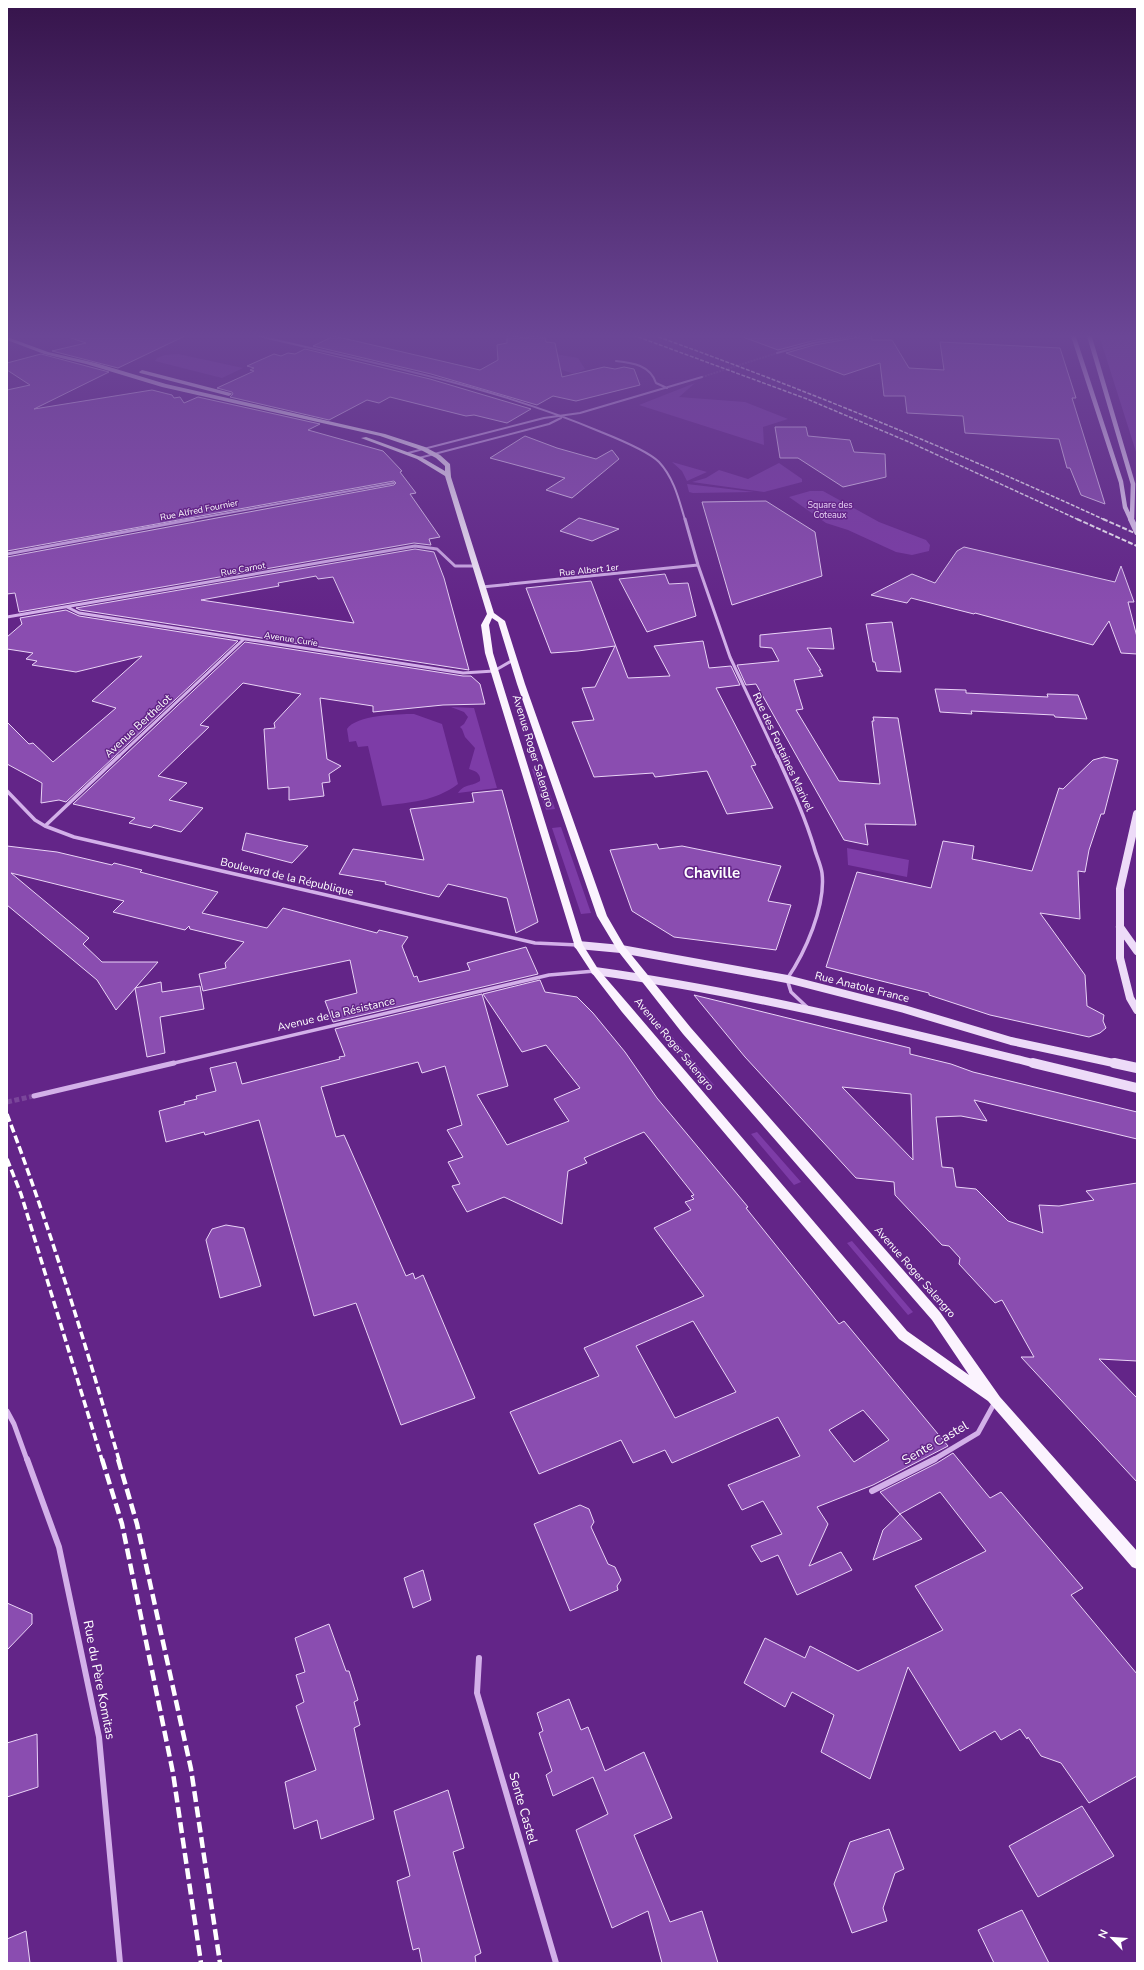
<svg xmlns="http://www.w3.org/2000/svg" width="1144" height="1970" font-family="'Nunito Sans',sans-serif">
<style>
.green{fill:#7d3ca7}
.building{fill:#8a4db0;stroke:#ead4f7;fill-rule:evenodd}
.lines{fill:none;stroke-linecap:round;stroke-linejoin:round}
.minor-tunnel-far1{stroke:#7a469a;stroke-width:2;stroke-dasharray:2 1;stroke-linecap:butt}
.minor-tunnel{stroke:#7a469a;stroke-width:5;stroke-dasharray:5 2.5;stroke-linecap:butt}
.minor-far4{stroke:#d3b0e9;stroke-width:2}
.minor-far3{stroke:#d3b0e9;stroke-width:3}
.minor-far2{stroke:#d3b0e9;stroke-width:3.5}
.minor-far1{stroke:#d3b0e9;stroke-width:5}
.minor{stroke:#d3b0e9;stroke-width:6}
.secondary-far3{stroke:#eddbf8;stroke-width:4.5}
.secondary-far2{stroke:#eddbf8;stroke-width:6}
.secondary-far1{stroke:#eddbf8;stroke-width:8}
.secondary{stroke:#eddbf8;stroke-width:10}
.primary{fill:#fbf3fe;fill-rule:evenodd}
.rail-far3{stroke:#fff;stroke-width:1.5;stroke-dasharray:4 1.5;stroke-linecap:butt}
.rail-far2{stroke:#fff;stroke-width:2;stroke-dasharray:5 2;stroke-linecap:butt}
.rail-far1{stroke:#fff;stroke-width:3.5;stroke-dasharray:8 3.5;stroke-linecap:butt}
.rail{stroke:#fff;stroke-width:4.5;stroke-dasharray:11 4.5;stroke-linecap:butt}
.labels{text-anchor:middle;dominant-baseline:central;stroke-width:3;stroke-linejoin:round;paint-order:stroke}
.far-park-label{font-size:9px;fill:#ead4f7;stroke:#632588}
.far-street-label{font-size:9px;fill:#fff;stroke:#632588}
.street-label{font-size:11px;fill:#fff;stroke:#632588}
.near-street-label{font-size:13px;fill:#fff;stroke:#632588}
.district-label{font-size:15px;font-weight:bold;fill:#fff;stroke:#632588}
</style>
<rect width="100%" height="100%" fill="#632588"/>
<!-- green -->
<path class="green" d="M1099,335H1137V455Z
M178,354L243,368L222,378L155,361L157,358L165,355Z
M555,354L578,358L585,369L574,374L557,368Z
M695,383L679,397L745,402L788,419L763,427L764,445L639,405Z
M672,462L707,472L687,481L682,471Z
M779,463L802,479V482L764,492L692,482L706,478L719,470L748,479Z
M687,484L754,492L693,493L689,492Z
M810,491H823L879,522L926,540L930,545L929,551L912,555L896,552L848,530L826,523L789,497Z
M451,707L474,708L497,788L458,793C465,783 471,787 480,781C481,773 475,771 469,769L475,748L465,737L462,729L460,727L464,724L468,717L464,712Z
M414,714L442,724L458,784C434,802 410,802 382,806L368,746L358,747L356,741L349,742L347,729C356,715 398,714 414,714Z
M541,768L555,809L546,810L532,769Z
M561,827L591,913L581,914L552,828Z
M847,848L909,860L907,877L848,865Z
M663,1026L714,1085L710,1087L658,1028Z
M757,1132L801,1182L794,1185L751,1134Z
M852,1241L913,1312L908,1315L847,1243Z"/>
<!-- building -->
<path class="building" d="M71,335H187L118,368L52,351L86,343L71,338Z
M507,335L525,338L535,336L545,338L546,342L555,343L562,377L604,367L615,369L624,367L634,369L640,385L576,401L553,396L537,405L431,374L313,346L334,336L480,370L498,360L497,345L507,343Z
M743,335H845L812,341L778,350L743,337Z
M861,335H871L872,340H892L909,368L944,370L940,342L1060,348L1076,398H1072L1105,504L1081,495L1070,468H1067L1059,439L965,433L963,416L907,413L905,396H884L880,363L844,375L786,353L814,345L859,337Z
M305,349L430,379L531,409L507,423L474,415L466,416L390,397L379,403L367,400L329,420L230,397L233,394L232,392L217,388L254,371L250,370L254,368L247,366L274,354L281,356L288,353L295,354Z
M41,354L109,372L34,409L152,390L172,395L174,398L180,397L184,403L198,397L320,424L308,430L383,451L402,471L400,472L416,493L410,494L440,537L429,539L431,545L414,543L19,612L15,593L7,594V557L394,485L396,483L394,481L7,551V390L30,385L7,370V363Z
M775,427H806L808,436L850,440L854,452L885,454L886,477L843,487L798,458H780Z
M525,436L557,448L596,459L612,450L619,459L572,498L546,490L565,478L490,458Z
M766,501L815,532L822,576L732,605L702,502Z
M579,518L619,529L592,541L560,531Z
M964,547L1115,582L1121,566L1134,602H1128L1137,637V654L1121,653L1109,621L1093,645L975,613L974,614L911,598L907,603L871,595L912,574L935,583L957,551Z
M415,549L434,552L444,578L469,670L80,610L76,608ZM316,576L318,579L333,577L354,623L201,600L279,586L278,583Z
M665,574L669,584L688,583L696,616L647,632L619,579Z
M591,581L628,678L670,676L654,646L703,641L709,668L731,666L740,685L716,688L756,765L751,766L773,808L727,814L707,771L655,777L653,773L594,777L572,722L594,720L582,688L595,687L615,646L578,651L551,653L526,588Z
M66,610L79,616L238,641L66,802L59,800L41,803L42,783L7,764V722L29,744L33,743L53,762L116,708L92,701L142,656L76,672L32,665L37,661L26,659L33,653L7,649V637L22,624L20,618Z
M892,622L901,672L877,671L875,662H873L866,624Z
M831,628L834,649L807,648L821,670H819L823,676L794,680L803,709L796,710L839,781L880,784L872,721H874L873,717L898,718L916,825L865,824L868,845L844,840L756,684L746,685L737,665L779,661L772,648L760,647V635Z
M245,642L463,676H471L480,684L485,704L443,705L373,712V706L320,698L327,759L341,766L329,774L330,782L322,783L324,796L289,800V787L268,789L264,729L275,728L274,723L301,694L243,683L200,725L209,727L158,776L187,783L169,800L203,808L181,832L154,825L151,828L129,823L135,818L73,804Z
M935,689L966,690V693L1048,697L1047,694L1078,695L1087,719L1055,717L1054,715L971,711L972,714L940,712Z
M1104,757L1118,760L1104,814H1101L1089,850L1085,872L1078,871L1080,919L1040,913L1085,975L1087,1006L1104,1015L1103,1021L1106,1028L1100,1033L1089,1037L990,1015L929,995V993L826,967L857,872L931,888L943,841L974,846L972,859L1032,871L1059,788L1063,789L1093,760Z
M502,790L538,922L516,933L507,898L448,884L439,897L385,884L386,882L339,874L353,849L424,860L410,809L474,802L472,793Z
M246,833L287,842L308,846L292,863L242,850Z
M657,844L659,849L682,846L781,866L768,901L791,905L776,950L674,937L632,911L610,850Z
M7,846L57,852L112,865L114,863L142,870L140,872L218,892L202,913L267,928L283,908L377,933L379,930L408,937L402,946L414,977L417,976L419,982L470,970L467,963L526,947L538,974L333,1022L325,1001L357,993L350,960L203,991L199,974L226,968L225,963L244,942L190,929L189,926L185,930L113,912L124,901L11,873L89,938L83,944L102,962H158L116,1010L97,980L7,905Z
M540,980L545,992L577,997L593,1013L625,1052L657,1098L748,1207L746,1208L839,1324L844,1321L948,1446L873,1485L817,1507L828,1524L809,1566L841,1552L852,1570L797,1595L778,1555L761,1562L751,1546L782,1534L763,1501L742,1510L728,1485L800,1456L778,1417L672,1463L665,1450L633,1463L621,1440L539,1474L510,1412L599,1376L584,1348L704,1296L654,1228L691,1210L685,1202L694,1199L691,1196L694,1195L644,1132L584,1158L587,1163L568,1171L562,1224L504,1197L467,1212L452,1186L460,1184L448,1162L463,1157L447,1130L462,1125L445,1066L422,1073L418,1062L321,1087L336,1137L344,1135L406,1276L413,1273L415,1279L423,1275L475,1398L401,1425L356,1303L314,1316L259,1120L205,1135L204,1132L166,1142L159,1111L185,1104L184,1102L197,1099L196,1096L216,1091L210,1068L236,1062L242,1084L340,1059L339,1057L345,1056L335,1029L482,994L508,1086L477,1095L507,1145L569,1121L554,1099L580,1088L546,1045L522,1052L483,994ZM693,1321L736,1392L675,1418L636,1346ZM863,1410L889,1440L854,1462L829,1430Z
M161,982L162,992L200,986L204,1009L160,1017L165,1053L147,1057L135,988Z
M694,995L910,1048V1054L951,1064L973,1072L1137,1112V1139L974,1100L987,1121L961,1116L936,1117L942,1167L953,1168L956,1187L976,1189L1008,1221L1043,1233L1039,1205L1059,1206L1094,1200L1086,1191L1137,1183V1361L1099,1359L1137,1398V1482L1021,1357H1034L1002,1300L995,1303L959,1264L960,1258L949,1246L942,1245L895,1195L894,1182L856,1178L745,1057ZM842,1087L911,1094L913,1160Z
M226,1225L244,1228L261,1286L220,1298L206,1240L212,1229Z
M953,1453L990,1498L1001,1492L1083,1588L1071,1595L1137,1674V1776L1089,1803L1061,1763L1041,1756L1028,1737L1027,1739L1020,1729L1001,1740L995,1731L960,1751L908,1667L870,1779L821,1752L834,1715L792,1692L785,1707L744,1683L765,1638L805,1658L810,1646L858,1671L943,1630L915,1586L986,1551L940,1492L900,1514L880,1492L937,1463Z
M580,1505L589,1509L594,1522L591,1527L608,1564L615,1567L621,1580L617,1586L618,1590L570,1611L534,1524Z
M900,1514L922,1539L873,1560L883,1530Z
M423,1570L431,1600L413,1608L404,1578Z
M7,1603L32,1614V1624L7,1650Z
M329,1624L346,1671H349L358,1700L354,1702L360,1725L354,1728L374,1819L321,1839L317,1820L294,1829L285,1782L316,1770L296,1706L304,1702L296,1675L305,1672L295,1638Z
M569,1699L581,1730L588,1727L605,1771L644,1752L672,1818L634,1835L670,1922L702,1911L718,1963H662L648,1911L612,1928L576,1830L608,1814L593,1777L553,1796L546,1775L552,1771L539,1733L543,1731L537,1713Z
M37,1734L38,1787L7,1797V1743Z
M448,1790L464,1848L453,1852L481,1953L475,1956L476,1963H422L419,1948L413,1950L397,1881L410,1876L394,1811Z
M1082,1806L1114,1856L1038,1897L1009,1846Z
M889,1829L904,1869L895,1873L883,1908L887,1921L852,1933L834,1884L850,1842Z
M1022,1910L1049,1963H994L978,1930Z
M26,1931L30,1963H7V1939Z"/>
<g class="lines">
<!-- minor-tunnel-far1 -->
<path class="minor-tunnel-far1" d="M702,377L777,353"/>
<!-- minor-tunnel -->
<path class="minor-tunnel" d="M7,1102L34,1096"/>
<!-- minor-far4 -->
<path class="minor-far4" d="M255,335C371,363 491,385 601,432C616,438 648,451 659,462C674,478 679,500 685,520
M777,353L813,343L859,335
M616,361C633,363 650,365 656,383L667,388
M408,453L544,418L580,413L702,377
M419,458L549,424L561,418
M189,520L394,483"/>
<!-- minor-far3 -->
<path class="minor-far3" d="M685,519L698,565L730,657L777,757
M7,554L194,519
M482,587L698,565
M67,607L79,613L463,673L494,671L513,660
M7,617L415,546L437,549L455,566H475
M118,757L244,639"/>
<!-- minor-far2 -->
<path class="minor-far2" d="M777,756C791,787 804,814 814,847C816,855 821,865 822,873C826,906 805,953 787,979L791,992L808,1008
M7,791L35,820L45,826L74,837L535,943L578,945
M45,826L119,756
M170,1064L549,975L595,971"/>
<!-- minor-far1 -->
<path class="minor-far1" d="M34,1096L174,1063
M7,1411L14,1424L27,1460
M933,1460L978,1433L995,1402"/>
<!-- minor -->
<path class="minor" d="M27,1459L59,1547L99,1737L120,1963
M872,1491L935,1459
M479,1658L477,1693L556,1963"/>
<!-- secondary-far3 -->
<path class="secondary-far3" d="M1073,335L1121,482L1125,507L1131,520
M1089,335L1133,484L1132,518"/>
<!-- secondary-far2 -->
<path class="secondary-far2" d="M1131,519L1137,532"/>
<!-- secondary-far1 -->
<path class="secondary-far1" d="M1137,814L1120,889V958L1130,998L1137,1010
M1120,927L1137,951
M578,945L621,949L787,979L904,1009L1011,1041L1118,1064
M595,971C745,992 890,1028 1037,1064"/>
<!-- secondary -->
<path class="secondary" d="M1033,1063L1137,1088
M1114,1063L1137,1068"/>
<!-- primary -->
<path class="primary" d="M7,337L48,352L96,363L166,384L385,434L425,447L440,455L450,464L451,477L494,613L505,621L525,684L607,916L625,947L691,1028L940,1312L1000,1397L1137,1551V1569L1132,1567L988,1401L899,1339L622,1012L592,973L575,947L485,653L481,625L487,614L445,476L417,459L361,438L366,437L421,457L445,471V466L436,458L421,450L380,436L162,387L86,364L44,354L7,340ZM492,618L498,622L517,684L597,916L618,951L683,1034L932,1320L969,1375L907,1331L630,1006L598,969L583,945L493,653L489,625Z
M142,370L231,393L232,394L229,396L140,373L139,372Z"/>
<!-- rail-far3 -->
<path class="rail-far3" d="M633,335L807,399L909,442L1079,520
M653,335C807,390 957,452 1105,520"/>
<!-- rail-far2 -->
<path class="rail-far2" d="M1077,519L1137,546
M1103,519L1137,534"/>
<!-- rail-far1 -->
<path class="rail-far1" d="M7,1114C50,1228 85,1342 119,1460
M7,1159L21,1194L102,1460"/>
<!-- rail -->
<path class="rail" d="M102,1459L122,1524L173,1773L201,1963
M118,1459L137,1524L191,1769L220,1963"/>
</g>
<!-- sky -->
<linearGradient id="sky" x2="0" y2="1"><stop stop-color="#36144b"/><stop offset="0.55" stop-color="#6b4696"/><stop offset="1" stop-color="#6b4696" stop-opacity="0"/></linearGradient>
<rect width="1144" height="611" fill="url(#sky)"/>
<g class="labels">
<!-- far-park labels -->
<g class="far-park-label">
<text x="830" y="505">Square des<tspan x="830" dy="10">Coteaux</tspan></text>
</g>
<!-- far-street labels -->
<g class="far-street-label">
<text transform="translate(199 510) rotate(-11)">Rue Alfred Fournier</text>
<text transform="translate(243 569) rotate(-10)">Rue Carnot</text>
<text transform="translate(589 570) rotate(-6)">Rue Albert 1er</text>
<text transform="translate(291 639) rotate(9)">Avenue Curie</text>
</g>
<!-- street labels -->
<g class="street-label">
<text transform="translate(138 726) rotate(-43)">Avenue Berthelot</text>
<text transform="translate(533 751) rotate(73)">Avenue Roger Salengro</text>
<text transform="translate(783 752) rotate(65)">Rue des Fontaines Marivel</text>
<text transform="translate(287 877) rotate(13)">Boulevard de la République</text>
<text transform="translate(862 987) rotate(14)">Rue Anatole France</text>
<text transform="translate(336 1014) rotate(-13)">Avenue de la Résistance</text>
<text transform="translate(674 1044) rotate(50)">Avenue Roger Salengro</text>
<text transform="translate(915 1272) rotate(49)">Avenue Roger Salengro</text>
</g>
<!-- near-street labels -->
<g class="near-street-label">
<text transform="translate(935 1443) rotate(-30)">Sente Castel</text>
<text transform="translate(99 1680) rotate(79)">Rue du Père Komitas</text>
<text transform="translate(523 1808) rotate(74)">Sente Castel</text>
</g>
<!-- district labels -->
<g class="district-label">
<text x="712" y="873">Chaville</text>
</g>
</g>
<!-- border -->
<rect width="1144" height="1970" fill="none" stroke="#ffffff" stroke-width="16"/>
<!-- north arrow -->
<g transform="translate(1112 1938) rotate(295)" stroke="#632588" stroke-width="3" paint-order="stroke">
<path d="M0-3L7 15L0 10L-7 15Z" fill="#ffffff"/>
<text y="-6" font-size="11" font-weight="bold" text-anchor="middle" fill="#ffffff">N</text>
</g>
</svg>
